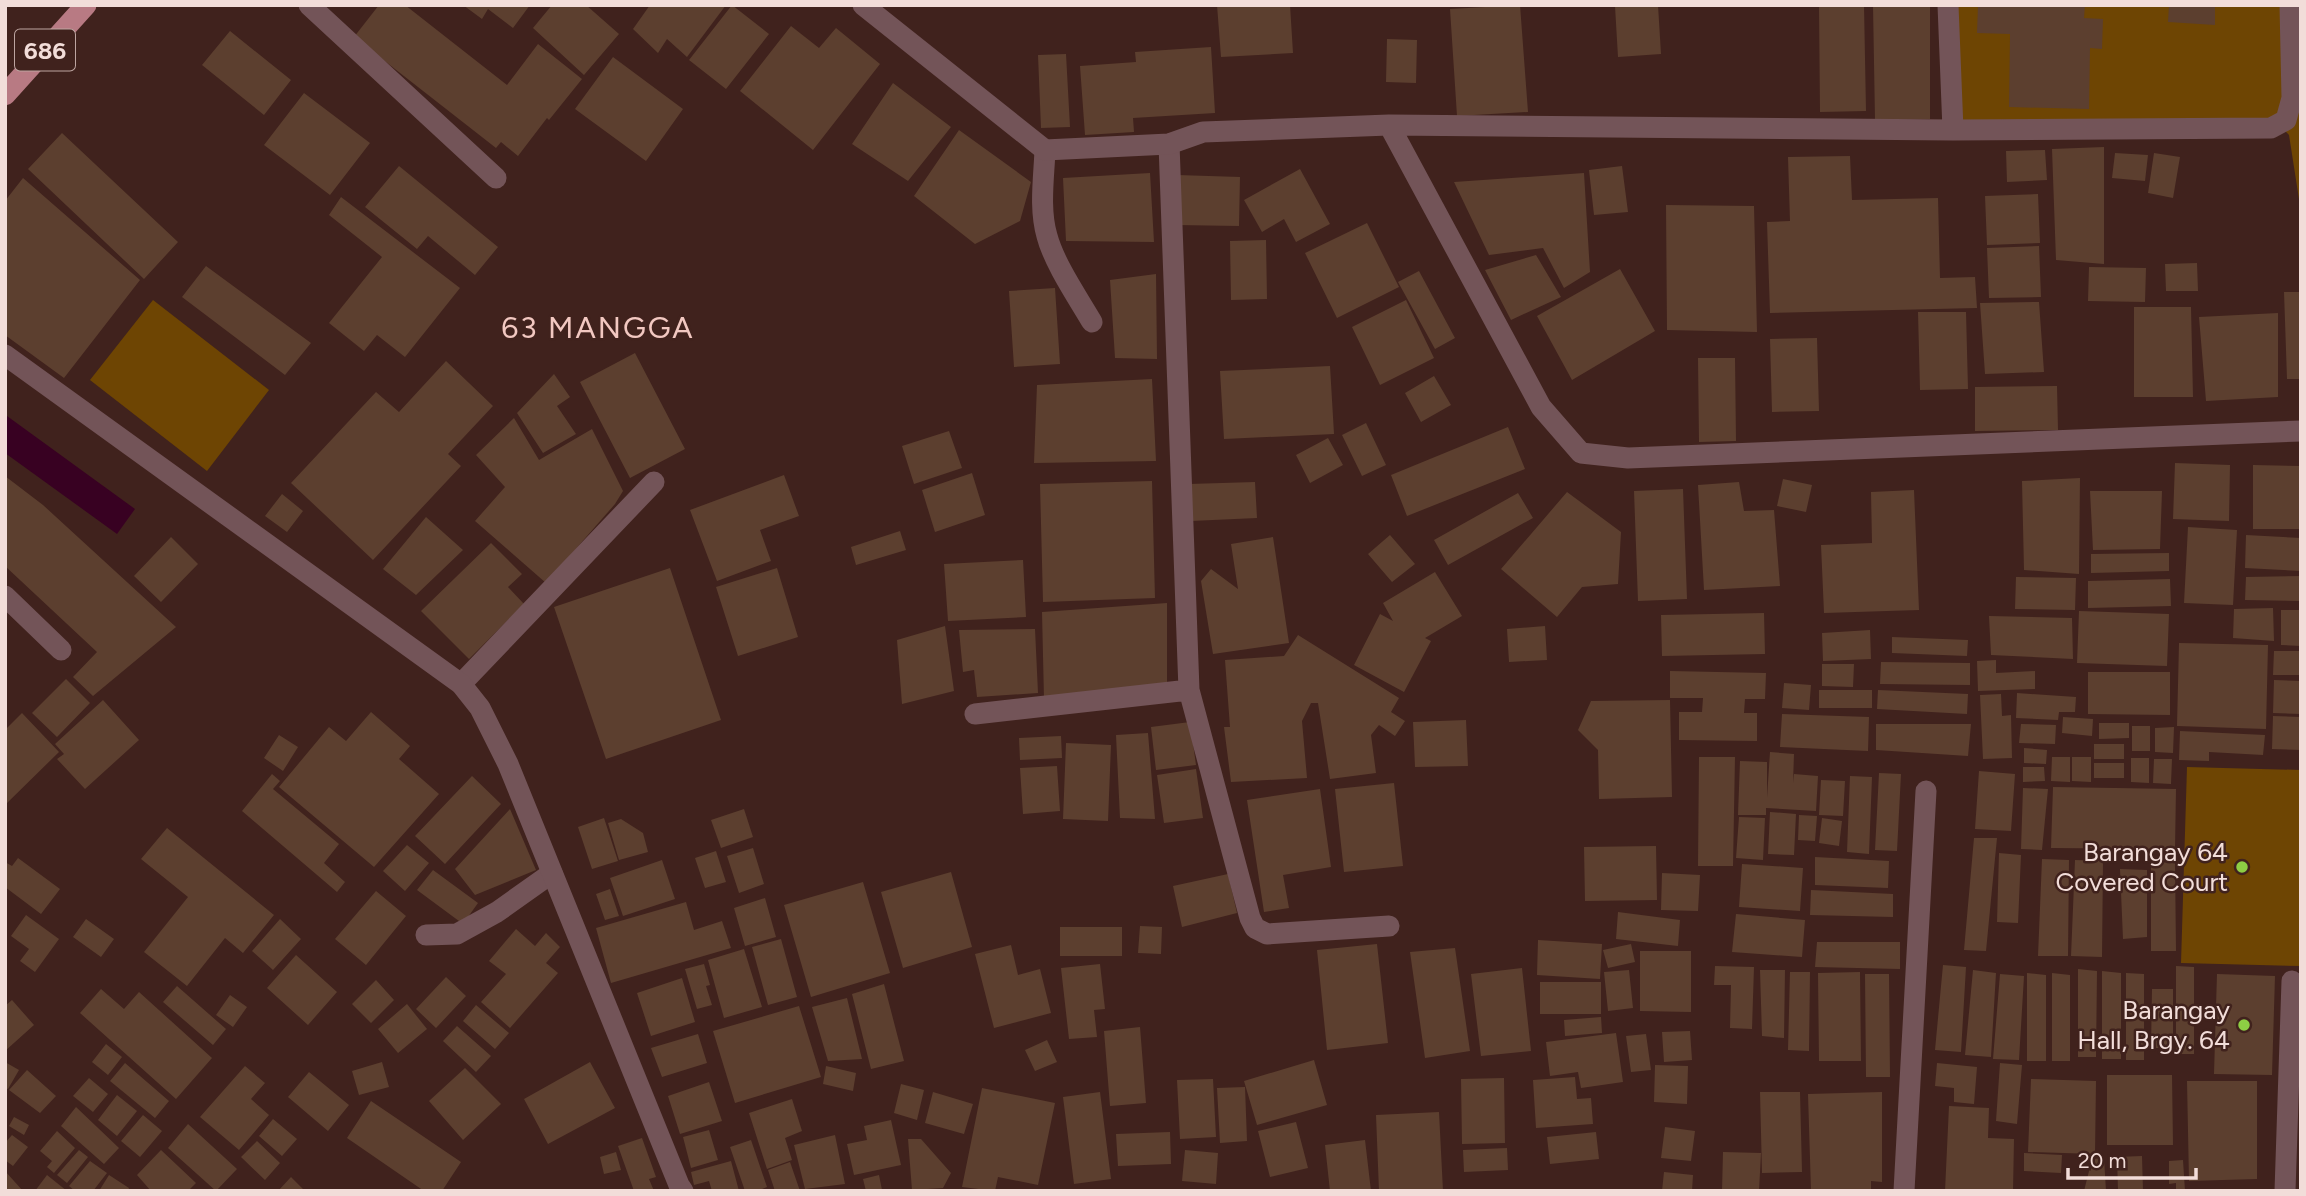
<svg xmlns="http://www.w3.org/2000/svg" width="2306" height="1196" font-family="Figtree,sans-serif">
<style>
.green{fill:#6e4503}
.water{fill:#380122}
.building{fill:#5c3f2f}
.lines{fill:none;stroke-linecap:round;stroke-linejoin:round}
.lane{stroke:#735458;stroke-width:21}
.street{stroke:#735458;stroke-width:21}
.primary{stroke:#b87a83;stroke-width:21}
.poi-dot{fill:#8dce44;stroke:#40221d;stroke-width:2.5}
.labels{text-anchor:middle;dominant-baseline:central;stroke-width:5;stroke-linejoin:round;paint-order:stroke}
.shield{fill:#40221d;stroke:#bda5a1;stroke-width:2}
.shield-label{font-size:24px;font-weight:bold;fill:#f2ddd9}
.poi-label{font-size:26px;fill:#f2ddd9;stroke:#40221d;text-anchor:end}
.quarter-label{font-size:30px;letter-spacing:2px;fill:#f2c8c1;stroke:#40221d}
</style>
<rect width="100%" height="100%" fill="#40221d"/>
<!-- green -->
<path class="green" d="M1954,5H2301V212L2289,135L2274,119L1954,123Z
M153,300L269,390L207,471L90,380Z
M2187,767L2301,770V966L2181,963Z"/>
<!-- water -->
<path class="water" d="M7,416L135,509L117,534L5,453Z"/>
<!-- building -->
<path class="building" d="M379,5H405L507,85L538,44L582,79L549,120L547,118L518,156L501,142L496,148L354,37Z
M463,5H530L513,28L488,9L482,19Z
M552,5H586L619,34L584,75L533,28Z
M650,5H726L687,57L667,39L658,53L633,29Z
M732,5L769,34L726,89L689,60Z
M1217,5H1290L1293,53L1221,57Z
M1520,5L1528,112L1457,116L1450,9Z
M1658,5L1661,54L1618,57L1615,6Z
M1819,5H1864L1866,111L1820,112Z
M1873,5H1930V119L1875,120Z
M1978,5H2085L2084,18L2103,19L2102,49L2090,48L2089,109L2009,107L2010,34L1977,33Z
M2169,5H2215V25L2168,22Z
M791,26L819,48L836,28L880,64L813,150L740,91Z
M230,31L291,80L264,115L202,65Z
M1387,39L1417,40L1416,83L1386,82Z
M1211,47L1215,113L1133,118L1134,132L1085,135L1080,66L1136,62L1135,52Z
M1066,54L1070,127L1041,128L1038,55Z
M613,57L683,109L646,161L575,109Z
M893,83L951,127L908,181L852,144Z
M304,93L370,143L330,195L264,145Z
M959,130L1031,182L1020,221L975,244L914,196Z
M62,133L178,242L144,279L28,169Z
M2104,147V264L2056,260L2052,149Z
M2045,150L2047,180L2007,182L2006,151Z
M2115,153L2148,155L2145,181L2112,178Z
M2154,153L2180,157L2173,198L2148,193Z
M1850,156L1852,200L1938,198L1940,278L1975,277L1977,308L1770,313L1767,222L1790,221L1788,157Z
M399,166L498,247L475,275L428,236L417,249L365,207Z
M1622,166L1628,212L1594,215L1589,170Z
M1300,169L1330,224L1296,242L1284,219L1262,232L1244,200Z
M1150,173L1154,242L1066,241L1063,178Z
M1584,173L1590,272L1564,288L1543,248L1489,255L1454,182Z
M1177,175L1240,177L1239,226L1176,225Z
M23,178L140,280L64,378L5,335V201Z
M2038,194L2040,243L1987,245L1985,196Z
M341,197L460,288L405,357L377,335L364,351L329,323L382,257L329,215Z
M1666,205L1754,206L1757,332L1667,330Z
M1367,223L1399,287L1337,318L1305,253Z
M1266,240L1267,299L1231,300L1230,241Z
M2039,246L2041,297L1989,298L1987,248Z
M1536,255L1561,297L1511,320L1485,270Z
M2197,263L2198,291H2166L2165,264Z
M206,266L311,343L285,375L182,297Z
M2089,267L2146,268L2145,302L2088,301Z
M1620,269L1655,331L1572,380L1537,316Z
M1419,271L1455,338L1435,349L1398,282Z
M1156,274L1157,359L1115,358L1110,280Z
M1055,288L1060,364L1014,367L1009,291Z
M2284,292H2301V379H2287Z
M1406,300L1434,358L1380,385L1352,327Z
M2039,302L2044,372L1985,374L1980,303Z
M2134,307H2191L2193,397H2134Z
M1918,312H1966L1968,389L1920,390Z
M2278,313V397L2206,401L2199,317Z
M1817,338L1819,411L1772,412L1770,339Z
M635,353L685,449L630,478L580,382Z
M1698,358H1735L1736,441L1699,442Z
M446,361L493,406L448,454L461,466L373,560L291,483L376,392L399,412Z
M1330,366L1334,434L1224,439L1220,371Z
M554,374L570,397L557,406L576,434L543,453L517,413Z
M1434,376L1451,405L1421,422L1405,393Z
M1152,379L1156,461L1034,463L1037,385Z
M2057,386L2058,430L1975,431V387Z
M514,418L539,460L592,429L623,491L615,504L546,583L475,521L505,487L476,455Z
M1366,423L1386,465L1362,476L1342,435Z
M1508,427L1525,469L1407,516L1391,475Z
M949,431L962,468L914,484L902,446Z
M1328,438L1343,465L1310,483L1296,455Z
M2175,463L2230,465L2229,521L2173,519Z
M2253,465L2301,466V529H2253Z
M972,473L985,515L935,532L922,490Z
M784,475L799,516L760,530L771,561L717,581L690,510Z
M5,476L43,505L176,627L93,696L73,677L97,652L5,566Z
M2080,478L2079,574L2024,570L2022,481Z
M1783,479L1812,485L1806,512L1777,506Z
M1152,481L1155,598L1043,602L1040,484Z
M1255,482L1257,518L1191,521L1189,484Z
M1739,482L1744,511L1774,510L1780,586L1704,590L1698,485Z
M1683,489L1687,599L1638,601L1634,491Z
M1914,490L1919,610L1824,613L1821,545L1872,543L1871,492Z
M2090,491H2162L2160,549L2093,550Z
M1567,492L1621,532L1618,584L1582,587L1557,617L1501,569Z
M1518,493L1533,518L1448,565L1434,540Z
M282,494L303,511L287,532L265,516Z
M426,517L463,550L416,595L383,569Z
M2188,527L2237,530L2233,605L2184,603Z
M900,531L906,550L856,565L851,547Z
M1390,535L1415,564L1392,582L1368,554Z
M2246,535L2301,538V571L2245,568Z
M171,537L198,564L161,602L134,576Z
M1273,537L1289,643L1213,654L1201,581L1211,569L1238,589L1231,544Z
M491,543L522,574L508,587L524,604L469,659L421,611Z
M2169,553V571L2091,573V554Z
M1023,560L1026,617L948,621L944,564Z
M670,568L721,720L606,759L554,607Z
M777,568L798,637L738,656L716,587Z
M1435,572L1462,616L1425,638L1431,641L1404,692L1354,665L1380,614L1393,621L1383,603Z
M2301,576V601L2245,600L2246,577Z
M2016,577L2076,578L2075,610L2015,609Z
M2170,579L2171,606L2088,608V581Z
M1167,603V693L1044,699L1042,612Z
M2273,608L2274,641L2233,638L2234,609Z
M2281,610H2301V646L2281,645Z
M2079,611L2169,614L2167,666L2077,663Z
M1764,613L1765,654L1662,656L1661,615Z
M1989,616L2072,618L2073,659L1991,655Z
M945,626L954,691L902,704L897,640Z
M1545,626L1547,660L1509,662L1507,629Z
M1035,629L1038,693L977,697L974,670L963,672L959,630Z
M1870,630L1871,659L1823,661L1822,633Z
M1298,635L1399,698L1391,712L1405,721L1395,736L1379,725L1371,735L1376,773L1330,779L1318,703H1311L1302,721L1307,778L1231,782L1224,727H1230L1225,660L1284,656Z
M1892,637L1968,640L1967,656L1892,653Z
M2179,643L2268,645L2266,729L2177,726Z
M2274,651H2301V675H2273Z
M1996,660V673L2035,671V689L1978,691L1977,661Z
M1881,662L1970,663V685L1880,684Z
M1822,664H1854L1853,687L1822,686Z
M1670,671L1766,673L1765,699H1745L1744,713H1757V741L1679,740V712H1702L1703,698H1670Z
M2088,672H2170V715L2088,714Z
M66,679L90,703L57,737L32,713Z
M2274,680L2301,681V714L2273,713Z
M1784,683L1811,685L1809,710L1782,708Z
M1819,690H1872V708H1819Z
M1878,690L1968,694L1967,714L1877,709Z
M2017,693L2076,697L2075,712H2059L2058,720L2016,718Z
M2001,694L2002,716L2011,715L2012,758L1983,759L1980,695Z
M103,700L139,740L85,789L57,759L64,754L55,744Z
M1670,700L1672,797L1599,799L1598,750L1578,730L1591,701Z
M371,712L410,746L399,759L439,794L374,867L279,787L329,727L346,741Z
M22,713L59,752L5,805V730Z
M1782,714L1869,717L1868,751L1780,747Z
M2273,716L2301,717V750L2272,749Z
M2063,717L2093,719L2092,736L2062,733Z
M1466,720L1468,766L1415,767L1413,722Z
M1190,722L1196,765L1156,770L1151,727Z
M2099,723H2129V738L2099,739Z
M1876,724H1971L1968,756L1876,750Z
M2021,724L2056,725L2055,744L2019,743Z
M2132,726H2150V751H2132Z
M2174,727L2173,753L2155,752V728Z
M2180,731L2265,735L2263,755L2209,752V761L2179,760Z
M1148,733L1155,819L1120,818L1116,735Z
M279,735L298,747L283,771L264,758Z
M1061,736L1062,758L1020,760L1019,738Z
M1066,743L1111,745L1108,821L1063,819Z
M2094,744H2124V759H2094Z
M2024,748L2047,750L2046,764L2024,763Z
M1770,752L1794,754L1793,783L1794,774L1818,776L1816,811L1766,808V815H1738L1740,761L1767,762V798Z
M1699,757H1735L1733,866H1698Z
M2052,757H2070V782L2051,781Z
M2072,757H2091V782L2072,781Z
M2131,758H2149V783L2131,782Z
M2154,759H2172L2171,784L2153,783Z
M2094,763H2124V778H2094Z
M1057,766L1060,811L1023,814L1020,768Z
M2023,767H2044L2045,781L2023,782Z
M1196,769L1203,818L1164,823L1157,775Z
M1979,771L2015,774L2011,831L1975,829Z
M1879,773L1901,774L1897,851L1875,850Z
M272,774L280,781L273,789L339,844L324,863L345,882L337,892L242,811Z
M472,776L501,804L445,864L415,836Z
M1850,776L1872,777L1869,854L1847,852Z
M1821,780L1845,781L1843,816L1819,815Z
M1394,783L1403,866L1344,872L1335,789Z
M2053,787L2176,789L2175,849L2051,848Z
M2023,788L2048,789L2042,850L2021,849Z
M1320,789L1331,867L1283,875L1289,908L1264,912L1247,800Z
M510,809L536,870L475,895L455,869Z
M744,809L753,837L721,848L711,820Z
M1770,812L1796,814L1794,855L1768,854Z
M1799,815L1817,816L1815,841L1798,840Z
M1739,817L1765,818L1763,860L1736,858Z
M604,818L618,861L592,869L578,827Z
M1822,818L1842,821L1839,846L1819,843Z
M621,819L643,833L648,852L619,860L608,823Z
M167,828L274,915L243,953L225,938L187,986L144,952L188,897L141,859Z
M1974,838H1997L1986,951L1964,950Z
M407,845L429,863L405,891L383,871Z
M1656,846L1657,900L1585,901L1584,847Z
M753,848L764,884L739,893L727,856Z
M716,851L726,882L705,888L695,858Z
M1999,853L2021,855L2018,923L1997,922Z
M1815,857L1889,861L1888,888L1815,885Z
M18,858L60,889L41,914L5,887V862L12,866Z
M2042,859L2069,860L2068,956H2038Z
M662,860L675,899L623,916L610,878Z
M2075,860L2103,861L2102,957L2071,956Z
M2175,862L2176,951H2151V863Z
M1742,864L1803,868L1800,911L1739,907Z
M2120,869L2147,870V937L2123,939Z
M433,870L478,903L463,924L417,890Z
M951,872L972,947L903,968L881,892Z
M1662,873L1700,875L1698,911L1661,910Z
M1228,874L1237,913L1182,927L1173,886Z
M863,882L890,973L811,997L784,905Z
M610,889L619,916L605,920L596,894Z
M1811,890L1893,894V917L1810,915Z
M376,891L406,916L366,965L335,939Z
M765,898L776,937L745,946L734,908Z
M686,902L694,930L722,921L731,948L611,983L596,928Z
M1618,912L1680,920L1678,946L1616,939Z
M1736,914L1805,920L1802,957L1732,952Z
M26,915L59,939L35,972L20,961L29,949L11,936Z
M86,919L114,939L101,957L73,937Z
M280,919L301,939L273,970L252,951Z
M1140,926L1162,927L1161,954L1138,953Z
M1060,927H1122V956H1060Z
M516,929L535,946L546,933L560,947L546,963L558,973L510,1028L481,1002L506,974L489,961Z
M781,939L797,997L768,1005L752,947Z
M1538,940L1602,944L1600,979L1537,975Z
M1817,942H1900V969L1815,967Z
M1377,944L1388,1043L1327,1050L1317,950Z
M1631,944L1635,962L1608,968L1603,950Z
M1011,945L1018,975L1040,969L1051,1013L994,1028L975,954Z
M1455,948L1470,1051L1425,1058L1410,952Z
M744,949L762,1007L724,1018L708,960Z
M1640,951H1691V1012L1640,1011Z
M296,955L337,992L308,1025L267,988Z
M704,964L710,985L706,986L712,1005L697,1009L685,969Z
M1100,964L1105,1009L1094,1010L1097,1037L1069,1039L1061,968Z
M1943,965L1966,967L1961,1052L1935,1050Z
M1715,966L1754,967L1752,1029L1730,1028L1731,985H1714Z
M2176,966L2194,967V1054H2176Z
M1522,968L1531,1051L1481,1056L1471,974Z
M2078,969L2097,971L2096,1057H2078Z
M1629,970L1633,1008L1608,1011L1604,972Z
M1760,970H1785L1784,1038L1762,1036Z
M1973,970L1996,973L1991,1057L1965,1055Z
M2102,971L2121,973V1059H2102Z
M1790,972H1810L1809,1051L1788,1050Z
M1860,972L1861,1061H1819L1818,973Z
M2027,973L2046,975V1061H2027Z
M2052,973L2070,975V1061H2052Z
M2126,973L2144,974V1060H2126Z
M1865,974H1889L1890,1077H1866Z
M2000,974L2024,976L2019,1060L1993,1059Z
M2217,974L2275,976L2272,1075L2214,1074Z
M446,977L466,996L436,1028L416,1009Z
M682,978L695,1022L651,1036L637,993Z
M376,980L394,1000L371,1023L352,1004Z
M1540,982H1601V1014H1540Z
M884,984L904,1061L871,1069L852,994Z
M177,986L226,1029L213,1045L163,1002Z
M101,989L124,1009L139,992L212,1058L176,1099L80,1013Z
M2152,989H2173V1048H2151Z
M230,995L247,1007L233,1027L216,1015Z
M847,998L862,1059L828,1061L812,1007Z
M12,1000L34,1025L5,1051V1006Z
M407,1004L427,1029L398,1053L378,1029Z
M476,1005L509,1033L495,1049L463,1021Z
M799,1006L821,1077L735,1103L713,1031Z
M1601,1017L1602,1033L1565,1036L1564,1020Z
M457,1026L491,1056L476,1072L443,1041Z
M1140,1027L1146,1103L1110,1106L1104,1031Z
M1690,1031L1692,1060L1664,1062L1662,1032Z
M1616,1033L1623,1082L1581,1088L1578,1072L1550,1076L1546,1042Z
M698,1034L707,1063L662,1077L651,1048Z
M1646,1034L1651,1070L1631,1072L1626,1036Z
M1047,1040L1057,1062L1035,1071L1025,1050Z
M106,1044L122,1057L108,1075L92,1062Z
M1314,1060L1327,1105L1257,1125L1244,1081Z
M5,1062L19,1070L8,1089L5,1088Z
M382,1062L389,1087L359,1095L352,1071Z
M590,1062L615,1108L548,1144L524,1099Z
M125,1063L169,1101L155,1118L110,1081Z
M1937,1063L1977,1067L1974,1104L1954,1102V1088L1935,1086Z
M2000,1063L2022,1065L2017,1124L1996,1121Z
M1655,1065L1688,1066L1687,1104L1654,1102Z
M245,1066L265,1083L251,1099L269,1115L239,1150L200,1117Z
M826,1066L856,1073L853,1091L823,1084Z
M465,1068L501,1104L463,1140L429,1101Z
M27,1070L56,1096L40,1113L9,1090Z
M309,1072L349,1105L328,1131L288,1097Z
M2107,1075H2172L2173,1145H2107Z
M1575,1077L1577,1099L1591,1098L1593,1124L1536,1128L1533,1080Z
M89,1078L108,1094L93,1112L73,1096Z
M1504,1078L1505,1143L1462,1144L1461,1079Z
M1213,1079L1216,1137L1180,1139L1177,1080Z
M2031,1079L2096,1081L2095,1154L2028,1152Z
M2187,1081H2257V1179L2189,1181Z
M709,1082L722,1121L680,1134L668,1096Z
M901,1084L924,1090L917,1120L894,1113Z
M1245,1087L1247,1141L1220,1143L1217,1088Z
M982,1088L1055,1103L1038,1185L998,1177L995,1191L962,1187Z
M933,1092L973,1104L964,1134L925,1123Z
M1100,1092L1111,1179L1074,1184L1063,1097Z
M1760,1092H1800L1802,1172L1762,1173Z
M1882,1092V1182L1871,1181V1191H1811L1808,1094Z
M117,1095L137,1111L117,1136L98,1120Z
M792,1099L802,1131L785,1138L792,1160L767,1169L749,1113Z
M371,1101L461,1162L442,1191H424L347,1138Z
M1949,1106L1989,1108L1988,1138L2014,1139L2013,1191H1945Z
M76,1107L119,1148L104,1164L61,1126Z
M1439,1112L1443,1191H1379L1376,1115Z
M143,1115L162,1131L140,1157L121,1141Z
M14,1117L29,1125L24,1135L9,1126Z
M273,1119L297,1139L282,1156L259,1136Z
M891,1120L901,1165L854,1175L847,1144L867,1140L864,1126Z
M1296,1122L1308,1168L1270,1177L1258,1131Z
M188,1124L237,1169L216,1191L168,1148Z
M1665,1127L1695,1131L1691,1161L1661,1158Z
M709,1130L718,1160L691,1168L683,1137Z
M57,1131L75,1148L54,1173L47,1167L52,1161L40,1151Z
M1170,1132L1171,1164L1118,1166L1116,1134Z
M1596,1132L1599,1159L1550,1164L1547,1137Z
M12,1135L28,1147L13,1166L5,1160V1143Z
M835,1135L845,1184L805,1189L794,1145Z
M642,1138L656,1177L649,1179L654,1191H634L618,1146Z
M908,1139H921L951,1173L943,1188L912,1190Z
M751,1140L767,1187L757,1191H745L730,1147Z
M1365,1140L1371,1191H1330L1325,1145Z
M257,1141L280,1163L265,1180L241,1157Z
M1507,1148L1508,1170L1464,1172L1463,1150Z
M79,1150L88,1157L67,1183L57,1175Z
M161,1150L196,1183L188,1191H151L137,1175Z
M1185,1150L1218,1153L1216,1184L1182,1181Z
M616,1152L621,1170L604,1174L600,1157Z
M1723,1152L1761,1153L1759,1191H1722Z
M2024,1153L2062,1155L2061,1173L2024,1171Z
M2142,1156L2143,1191H2118L2117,1157Z
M2104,1158L2106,1191H2084L2092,1159Z
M2183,1160L2185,1191H2176V1183L2169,1184V1161Z
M90,1161L107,1173L93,1191H75L69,1186Z
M731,1161L739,1191H712L709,1181L694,1185L691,1172Z
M790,1162L800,1191H775L768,1170Z
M5,1171L23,1191H5Z
M1664,1172L1693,1175L1692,1191H1662Z
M47,1175L67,1191H35Z
M109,1175L129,1188L128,1191H99Z
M879,1175L882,1190L866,1191L863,1179Z
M291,1177L305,1191H278Z"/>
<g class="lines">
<!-- lane -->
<path class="lane" d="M1169,144L1189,690L1250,918L1255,928L1267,934L1389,926
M1045,150C1044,177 1039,209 1047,236C1054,263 1078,298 1092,322
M5,596L61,650
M461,684L654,482
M975,714L1189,690
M426,935L457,934L497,912L552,873"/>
<!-- street -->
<path class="street" d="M309,5L496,178
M863,5L1045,150L1169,144L1203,132L1389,125L1953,130L2271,128L2286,120L2292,98L2290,5
M1948,5L1953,130
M1389,125L1541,407L1581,453L1628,458L2301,431
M5,355L461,684L480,708L508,764L679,1185L683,1191
M1904,1191L1926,791
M2285,1191L2292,981"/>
<!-- primary -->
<path class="primary" d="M5,95L86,5"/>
</g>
<!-- markers -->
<g class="poi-dot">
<circle cx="2242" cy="867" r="7"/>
<circle cx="2244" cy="1025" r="7"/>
</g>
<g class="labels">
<!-- shield labels -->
<rect class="shield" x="15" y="29.5" width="60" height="41" rx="5"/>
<g class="shield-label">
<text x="45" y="50">686</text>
</g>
<!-- poi labels -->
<g class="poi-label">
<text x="2228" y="852">Barangay 64<tspan x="2228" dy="30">Covered Court</tspan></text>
<text x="2230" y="1010">Barangay<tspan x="2230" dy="30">Hall, Brgy. 64</tspan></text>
</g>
<!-- quarter labels -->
<g class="quarter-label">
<text x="598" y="327">63 MANGGA</text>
</g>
</g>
<!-- border -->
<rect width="2306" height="1196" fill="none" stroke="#f2ddd9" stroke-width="14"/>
<!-- scale -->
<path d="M2068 1168v10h128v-10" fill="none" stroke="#f2ddd9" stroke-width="3.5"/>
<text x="2078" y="1168" font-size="21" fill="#f2ddd9" stroke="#40221d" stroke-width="5" paint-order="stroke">20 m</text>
</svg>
